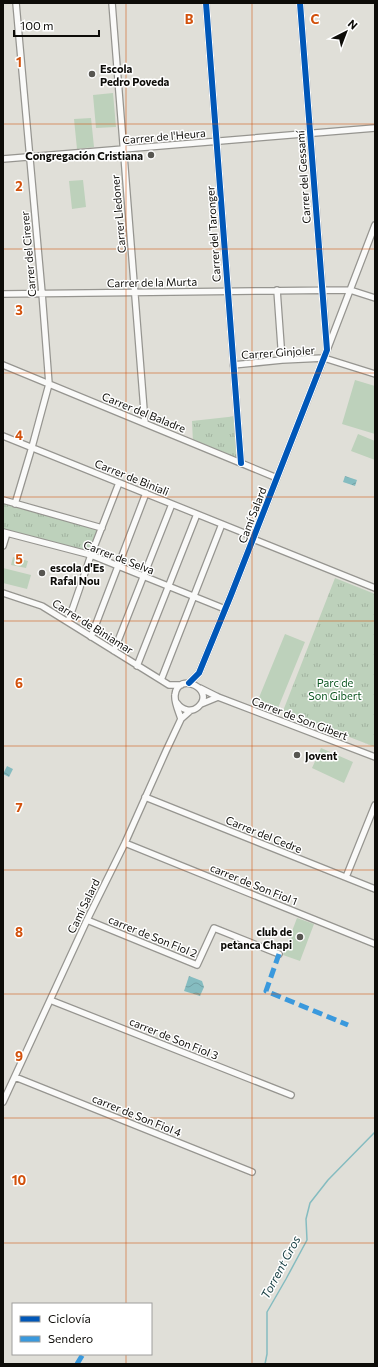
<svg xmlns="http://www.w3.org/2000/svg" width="378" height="1367" font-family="Commissioner,sans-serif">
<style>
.grass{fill:url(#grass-tufts)}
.pitch{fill:#bdd1bb}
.water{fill:url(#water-waves)}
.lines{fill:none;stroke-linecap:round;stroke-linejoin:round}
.stream{stroke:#85bcc0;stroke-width:1.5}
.minor-casing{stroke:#969590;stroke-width:8}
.minor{stroke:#fafaf9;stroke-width:5.5}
.quiet{stroke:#3a99dd;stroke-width:5;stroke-dasharray:10 5;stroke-linecap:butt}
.cycleway-casing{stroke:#fff;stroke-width:8}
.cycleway{stroke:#0057b8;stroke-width:6}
.grid{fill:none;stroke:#d2510c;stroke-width:1;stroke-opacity:0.55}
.poi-dot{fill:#575651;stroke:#fff;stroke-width:1.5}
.labels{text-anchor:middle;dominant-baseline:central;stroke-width:3;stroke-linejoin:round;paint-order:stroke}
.poi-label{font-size:11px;font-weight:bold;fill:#0d0c08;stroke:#fff;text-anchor:start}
.street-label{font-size:11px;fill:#0d0c08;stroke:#fff}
.park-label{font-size:11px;fill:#0d5621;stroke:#fff}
.water-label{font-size:12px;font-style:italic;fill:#1e4448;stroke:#fff}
.grid-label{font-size:13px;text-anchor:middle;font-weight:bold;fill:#d2510c;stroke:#fff;stroke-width:3;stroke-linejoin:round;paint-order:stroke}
</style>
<defs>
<pattern id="grass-tufts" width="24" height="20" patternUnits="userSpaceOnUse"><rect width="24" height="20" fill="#bdd1bb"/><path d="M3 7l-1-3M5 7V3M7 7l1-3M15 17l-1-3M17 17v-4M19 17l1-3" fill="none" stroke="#a1b29f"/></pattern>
<pattern id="water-waves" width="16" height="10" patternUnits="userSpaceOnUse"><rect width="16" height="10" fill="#85bcc0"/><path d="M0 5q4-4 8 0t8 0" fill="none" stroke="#72a0a4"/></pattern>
</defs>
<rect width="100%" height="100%" fill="#e0dfd8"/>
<!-- grass -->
<path class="grass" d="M237,416L241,463L193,443L192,421Z
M3,500L102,528L91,555L3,532Z
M335,578L375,594V747L283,711Z"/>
<!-- pitch -->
<path class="pitch" d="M113,93L116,127L96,128L93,95Z
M91,118L94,147L77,149L74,119Z
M83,180L86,207L72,209L69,181Z
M355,380L375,386V434L342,424Z
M358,434L375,441V460L351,451Z
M13,557L28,561L26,568L11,565Z
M3,568L31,575L27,589L3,583Z
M285,634L305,642L278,708L258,700Z
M321,748L353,762L344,783L312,768Z
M297,918L314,924L300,961L283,955Z"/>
<!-- water -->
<path class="water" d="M345,476L357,480L355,486L343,482Z
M7,766L13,769L9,777L3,774Z
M189,976L202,981L204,987L200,996L184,991Z"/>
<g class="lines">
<!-- stream -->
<path class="stream" d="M265,1364L267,1354V1312L286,1279L307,1240L306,1219L310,1203L328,1180L375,1132"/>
<!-- minor casing -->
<g class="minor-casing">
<path id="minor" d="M112,3L145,423
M206,3L241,463
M300,3L327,348
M3,159L375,128
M277,290L282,360
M3,294L350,290L375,298
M3,365L277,478
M233,365L282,360L324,358L375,374
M3,436L254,537
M3,500L102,528
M15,504L32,447L49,384L42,293L16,3
M3,532L91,555L225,609
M253,539L375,588
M3,546L7,533
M3,593L42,606L161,680L169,685H181
M68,622L91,555L119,483
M91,637L146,493
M114,651L172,504
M137,666L197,514
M161,680L222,524
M189,683L199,673L231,595L324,358L375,225
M200,688L218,697L375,757
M177,703C182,710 191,713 198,707C217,690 178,670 175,695C174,702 179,712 181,719
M201,704L218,697
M145,797L375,889
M125,843L375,944
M346,877L375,805
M87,920L197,965L214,928L279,954
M50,1000L291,1095
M15,1077L252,1172
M3,1102L87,920L125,843L166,751L181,719L190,711"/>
</g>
<!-- minor -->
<use href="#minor" class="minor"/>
<!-- quiet -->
<path class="quiet" d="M279,954L266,991L348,1025
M77,1364L83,1354"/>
<!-- cycleway casing -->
<g class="cycleway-casing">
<path id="cycleway" d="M206,3L241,463
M189,683L199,673L231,595L327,350L300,3"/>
</g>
<!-- cycleway -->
<use href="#cycleway" class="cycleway"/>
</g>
<!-- grid -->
<path class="grid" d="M126,3V1304M252,3V1364M3,124H375M3,249H375M3,373H375M3,497H375M3,621H375M3,746H375M3,870H375M3,994H375M3,1118H375M3,1243H375M126,1354V1364"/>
<!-- markers -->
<g class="poi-dot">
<circle cx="92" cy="74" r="4"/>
<circle cx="151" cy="155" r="4"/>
<circle cx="42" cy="573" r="4"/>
<circle cx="297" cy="755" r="4"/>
<circle cx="300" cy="937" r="4"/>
</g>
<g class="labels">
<!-- poi labels -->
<g class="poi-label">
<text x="100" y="68">Escola<tspan x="100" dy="13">Pedro Poveda</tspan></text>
<text x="143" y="155" text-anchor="end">Congregación Cristiana</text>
<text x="50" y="567">escola d'Es<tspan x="50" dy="13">Rafal Nou</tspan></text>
<text x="305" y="755">Jovent</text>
<text x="292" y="931" text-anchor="end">club de<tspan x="292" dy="13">petanca Chapi</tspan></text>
</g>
<!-- street labels -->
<g class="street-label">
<text transform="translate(164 136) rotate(-5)">Carrer de l'Heura</text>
<text transform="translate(303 177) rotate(-94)">Carrer del Gessamí</text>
<text transform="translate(118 214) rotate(-95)">Carrer Lledoner</text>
<text transform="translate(213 234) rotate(-94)">Carrer del Taronger</text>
<text transform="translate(28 254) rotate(-95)">Carrer del Cirerer</text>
<text transform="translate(152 282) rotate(-1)">Carrer de la Murta</text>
<text transform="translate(278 352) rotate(-4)">Carrer Ginjoler</text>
<text transform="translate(144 412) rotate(22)">Carrer del Baladre</text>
<text transform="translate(132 477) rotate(22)">Carrer de Biniali</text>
<text transform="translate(252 515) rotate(-69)">Camí Salard</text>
<text transform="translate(119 557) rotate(21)">Carrer de Selva</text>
<text transform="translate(93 626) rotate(32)">Carrer de Biniamar</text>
<text transform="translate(300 718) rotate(21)">Carrer de Son Gibert</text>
<text transform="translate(264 834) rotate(22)">Carrer del Cedre</text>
<text transform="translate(254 884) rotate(22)">carrer de Son Fiol 1</text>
<text transform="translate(83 906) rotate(-64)">Camí Salard</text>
<text transform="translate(153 936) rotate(22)">carrer de Son Fiol 2</text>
<text transform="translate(174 1038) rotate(22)">carrer de Son Fiol 3</text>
<text transform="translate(137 1115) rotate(22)">carrer de Son Fiol 4</text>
</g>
<!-- park labels -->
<g class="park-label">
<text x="335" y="682">Parc de<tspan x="335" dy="13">Son Gibert</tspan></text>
</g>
<!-- water labels -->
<g class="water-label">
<text transform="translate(280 1267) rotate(-62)">Torrent Gros</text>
</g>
</g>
<g class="grid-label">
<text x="189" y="24">B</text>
<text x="315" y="24">C</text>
<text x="19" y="67">1</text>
<text x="19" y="191">2</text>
<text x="19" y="315">3</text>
<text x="19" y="440">4</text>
<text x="19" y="564">5</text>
<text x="19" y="688">6</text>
<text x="19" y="812">7</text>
<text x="19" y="937">8</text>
<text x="19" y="1061">9</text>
<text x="19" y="1185">10</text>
</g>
<!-- border -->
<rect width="378" height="1367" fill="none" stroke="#0d0c08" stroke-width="8"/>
<!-- legend -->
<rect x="12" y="1303" width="140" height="52" fill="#ffffff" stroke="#9e9e9c"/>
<rect x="20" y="1316" width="20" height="6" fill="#0057b8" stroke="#9e9e9c"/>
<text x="48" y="1323" font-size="12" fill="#0d0c08">Ciclovía</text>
<rect x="20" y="1336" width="20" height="6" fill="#3a99dd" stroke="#9e9e9c"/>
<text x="48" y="1343" font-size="12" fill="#0d0c08">Sendero</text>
<!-- north arrow -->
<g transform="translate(346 32) rotate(42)" stroke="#ffffff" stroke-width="3" paint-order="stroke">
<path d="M0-3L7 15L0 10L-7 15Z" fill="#0d0c08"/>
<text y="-6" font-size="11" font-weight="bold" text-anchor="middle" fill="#0d0c08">N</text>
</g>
<!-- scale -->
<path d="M14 30v6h85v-6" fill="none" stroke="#0d0c08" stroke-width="2"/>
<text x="20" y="30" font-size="12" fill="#0d0c08" stroke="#ffffff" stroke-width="3" paint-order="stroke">100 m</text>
</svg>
